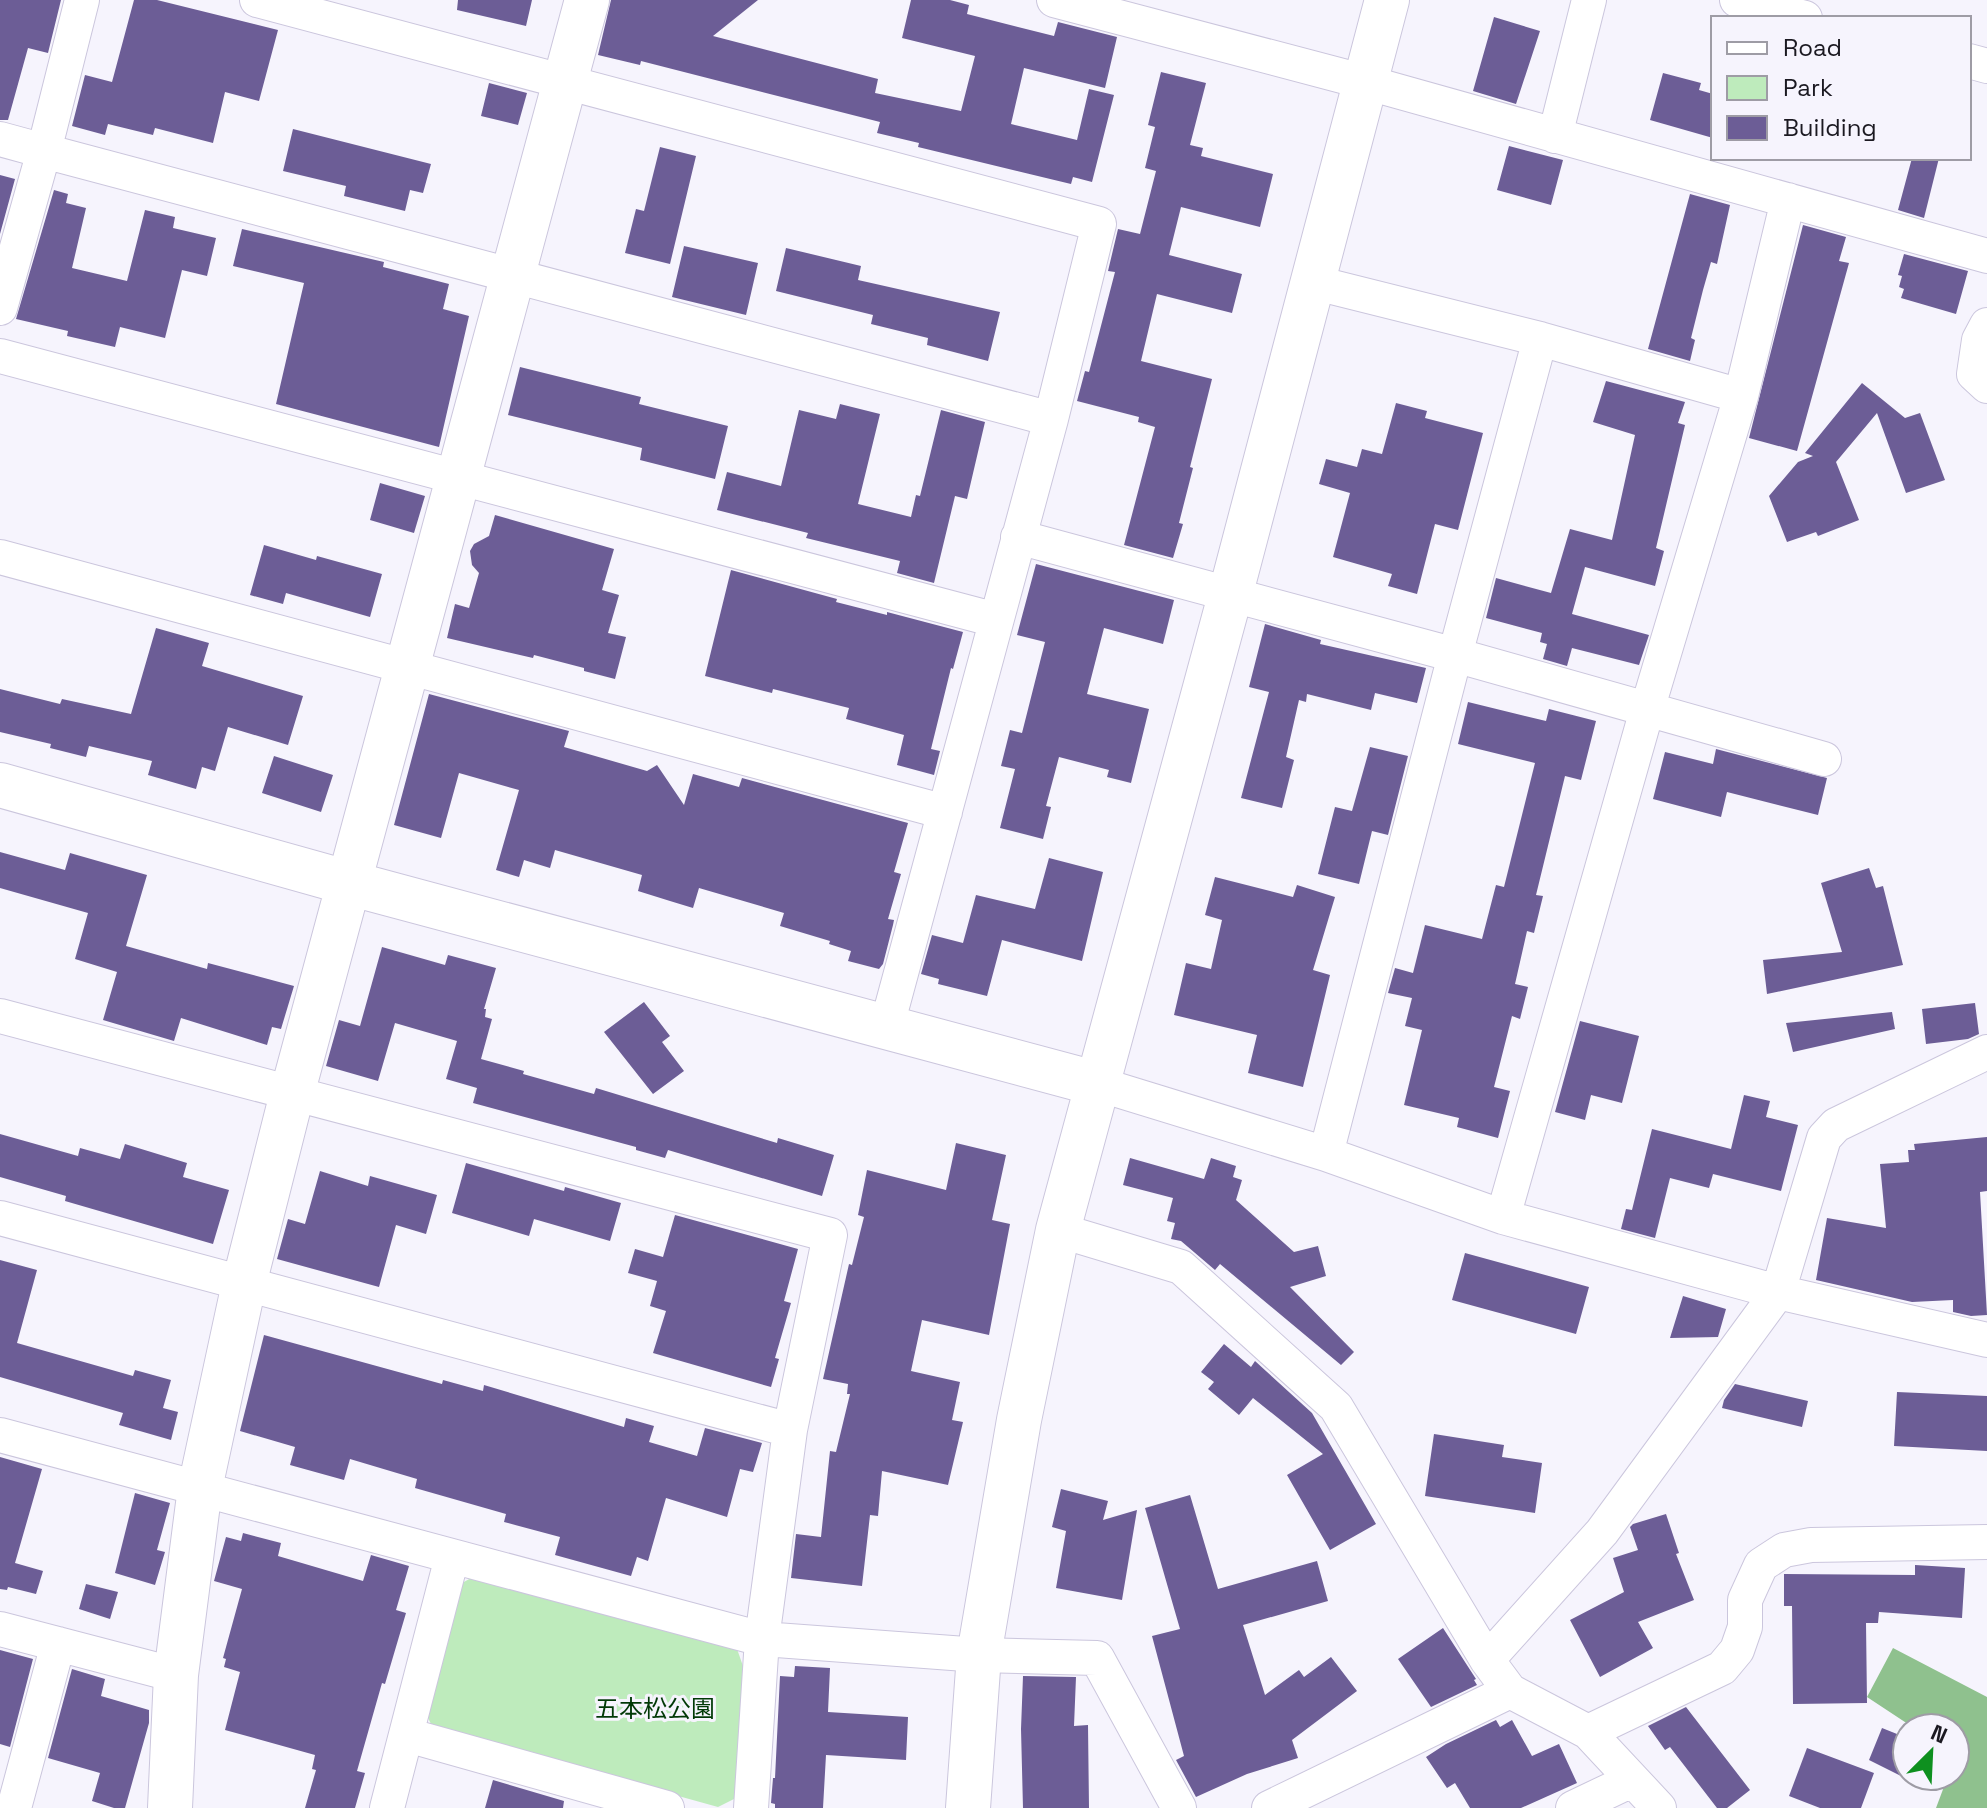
<svg xmlns="http://www.w3.org/2000/svg" width="1987" height="1808" font-family="'Space Grotesk','Noto Sans JP',sans-serif">
<style>
.green{fill:#beebbc}
.forest{fill:#8fc18e}
.building{fill:#6c5d96}
.lines{fill:none;stroke-linecap:round;stroke-linejoin:round}
.minor-casing{stroke:#cbc6dd;stroke-width:36}
.tertiary-casing{stroke:#cbc6dd;stroke-width:46}
.minor{stroke:#fff;stroke-width:34}
.tertiary{stroke:#fff;stroke-width:44}
.labels{text-anchor:middle;dominant-baseline:central;stroke-width:6;stroke-linejoin:round;paint-order:stroke}
.park-label{font-size:24px;fill:#013906;stroke:#f6f4fd}
</style>
<rect width="100%" height="100%" fill="#f6f4fd"/>
<!-- green -->
<path class="green" d="M473,1577L737,1649L743,1666L736,1798L718,1807L433,1728L427,1716L462,1583Z"/>
<!-- forest -->
<path class="forest" d="M1893,1648L1987,1697V1808H1936L1948,1776H1955V1728H1914L1867,1697Z"/>
<!-- building -->
<path class="building" d="M0,0H61L48,53L28,48L8,120H0Z
M134,0H157L278,30L259,101L225,92L213,143L155,128L153,135L108,124L105,135L72,126L85,75L112,82Z
M458,0H532L526,26L457,10Z
M611,0H758L713,36L878,79L875,93L961,111L975,56L902,38L911,0H950L969,5L967,14L1054,36L1058,22L1117,37L1105,88L1024,68L1011,124L1077,140L1089,89L1114,95L1092,182L1073,177L1071,184L918,147L919,143L877,133L880,122L641,61L640,65L598,55Z
M1494,17L1540,31L1516,104L1473,91Z
M1161,72L1206,83L1190,145L1203,148L1201,156L1273,174L1260,227L1181,207L1169,255L1242,274L1232,313L1157,294L1141,361L1212,379L1190,467L1193,468L1179,523L1183,524L1173,558L1124,545L1155,427L1138,422L1139,417L1077,401L1085,371L1089,372L1115,272L1108,271L1118,229L1140,234L1156,171L1145,168L1155,127L1148,125Z
M1663,73L1701,83L1699,90L1713,94V138L1650,120Z
M489,83L527,93L518,125L481,116Z
M293,129L431,164L423,193L410,190L405,211L344,196L346,186L283,171Z
M1509,146L1563,160L1551,205L1497,190Z
M660,147L696,156L670,264L625,253L636,209L644,211Z
M1912,158H1939L1924,218L1898,210Z
M0,175L15,179L0,234Z
M54,190L68,194L66,203L86,208L72,268L127,281L145,210L175,217L173,228L216,238L207,276L182,270L165,338L120,327L115,347L67,336L68,331L16,319Z
M1690,194L1730,205L1717,264L1711,262L1703,290L1691,338L1695,340L1690,361L1648,349Z
M1803,225L1846,237L1839,261L1849,263L1797,451L1749,438Z
M242,229L384,262L383,267L449,284L443,309L469,316L439,447L276,404L304,283L233,266Z
M684,246L758,263L746,315L672,297Z
M786,248L861,266L858,280L1000,312L988,361L927,345L928,338L871,324L873,315L776,291Z
M1904,254L1968,271L1956,314L1901,298L1904,289L1899,287L1902,276L1898,275Z
M520,367L641,397L639,404L728,426L715,479L640,460L642,448L508,415Z
M1606,381L1685,402L1678,423L1685,425L1656,548L1664,551L1655,586L1585,567L1572,614L1649,635L1639,665L1572,648L1567,666L1543,659L1547,644L1540,642L1542,633L1486,618L1496,578L1551,593L1570,529L1612,540L1635,435L1593,422Z
M1862,383L1905,418L1920,413L1945,480L1906,493L1877,413L1836,462L1859,520L1818,536L1816,532L1787,542L1769,496L1798,462L1813,456L1805,453Z
M1396,403L1427,411L1425,418L1483,433L1458,530L1435,524L1417,594L1388,586L1392,574L1333,557L1350,493L1319,484L1326,459L1357,467L1362,449L1382,454Z
M840,404L880,414L858,504L911,517L916,495L920,496L941,410L985,422L967,499L955,496L934,583L897,573L900,561L806,538L808,533L717,510L727,472L781,486L799,410L836,419Z
M380,483L425,496L414,533L370,520Z
M495,515L614,549L602,590L619,595L608,633L626,637L615,679L584,671V668L534,655L533,658L447,638L455,604L469,608L479,573L472,565L470,551L474,544L489,536Z
M264,545L316,560L317,556L382,574L370,617L286,593L283,604L250,595Z
M1036,564L1174,600L1163,644L1104,628L1087,694L1149,709L1131,783L1107,777L1109,770L1059,757L1046,806L1051,807L1043,839L1000,828L1015,769L1001,766L1010,730L1022,733L1045,642L1017,635Z
M731,570L837,599L836,602L887,615V612L963,632L953,669L951,668L931,749L940,751L934,775L897,765L904,735L846,719L849,708L773,689L772,693L705,676Z
M1265,624L1321,640L1320,644L1426,668L1417,703L1375,693L1371,710L1307,694L1306,702L1299,700L1286,757L1294,760L1282,808L1241,798L1269,692L1249,687Z
M156,628L209,643L202,666L303,696L288,745L228,727L215,771L202,767L196,789L148,775L152,761L89,746L86,757L50,748L51,744L0,732V689L60,704L62,699L131,714Z
M429,694L569,731L564,747L647,771L657,765L684,805L693,774L739,787L742,778L908,823L894,872L901,874L888,919L894,920L893,925L883,964L879,969L848,961L851,951L829,944L830,941L780,926L784,913L699,888L693,908L670,901L638,891L642,875L555,850L550,868L524,860L519,877L496,870L519,790L459,773L441,838L394,825Z
M1468,702L1546,721L1549,709L1596,721L1581,780L1565,776L1536,895L1543,896L1534,933L1527,931L1515,984L1528,987L1520,1019L1512,1016L1494,1087L1510,1091L1498,1138L1457,1127L1459,1118L1404,1105L1422,1030L1405,1026L1412,998L1388,993L1395,968L1413,973L1425,925L1482,939L1496,885L1504,887L1535,763L1458,744Z
M1370,747L1408,756L1388,835L1372,831L1359,884L1318,874L1335,807L1352,811Z
M1716,749L1827,778L1818,815L1727,792L1721,817L1653,799L1665,752L1713,764Z
M274,756L333,775L321,812L262,793Z
M0,852L65,870L70,853L147,875L126,946L207,969L208,963L294,986L281,1029L272,1027L267,1045L181,1018L174,1041L103,1020L117,972L75,959L88,913L0,888Z
M1049,858L1103,872L1082,961L1002,940L987,996L938,984L939,979L921,974L932,935L963,943L976,895L1035,909Z
M1869,868L1876,888L1883,886L1903,965L1767,994L1763,960L1842,952L1821,883Z
M1215,877L1293,897L1297,885L1335,897L1313,970L1330,975L1303,1087L1248,1073L1257,1035L1174,1015L1186,963L1211,969L1222,920L1205,915Z
M382,947L445,965L448,955L496,968L484,1009H486L485,1017L492,1019L481,1059L524,1071L523,1074L594,1094L596,1088L777,1143L778,1138L834,1155L822,1196L668,1150L665,1158L636,1150V1147L473,1103L477,1088L446,1079L457,1041L395,1023L378,1081L326,1066L339,1020L360,1026Z
M644,1002L670,1036L662,1042L684,1071L653,1094L604,1032Z
M1975,1003L1979,1034L1968,1039L1926,1044L1922,1009Z
M1892,1012L1895,1029L1793,1052L1786,1023Z
M1580,1021L1639,1036L1622,1103L1591,1095L1585,1120L1555,1112Z
M1744,1095L1770,1101L1766,1117L1798,1125L1781,1191L1713,1174L1709,1188L1670,1178L1655,1238L1621,1229L1626,1209L1632,1210L1652,1129L1731,1149Z
M0,1134L78,1156L80,1148L120,1159L125,1144L187,1163L183,1177L229,1190L213,1244L65,1201L66,1196L0,1177Z
M1987,1137V1191L1980,1192L1987,1315L1971,1316L1953,1312V1300L1912,1302L1816,1280L1827,1218L1886,1228L1880,1164L1909,1162L1908,1150H1915L1914,1144Z
M956,1143L1006,1155L992,1220L1010,1224L989,1335L922,1320L911,1371L960,1382L952,1420L963,1422L948,1485L882,1471L878,1516L870,1515L862,1586L791,1578L796,1534L821,1537L830,1451L836,1452L850,1394H847L848,1384L823,1379L849,1264L852,1265L864,1217L858,1215L867,1170L946,1190Z
M1130,1158L1204,1179L1211,1158L1236,1166L1233,1177L1242,1180L1236,1200L1294,1252L1318,1246L1326,1276L1290,1287L1354,1352L1341,1365L1220,1264L1215,1270L1181,1241L1171,1239L1175,1223L1167,1221L1173,1198L1123,1185Z
M466,1163L564,1191L565,1187L621,1203L610,1241L534,1219L529,1236L452,1213Z
M320,1171L368,1186L370,1176L437,1195L426,1234L396,1225L379,1287L277,1259L288,1219L305,1224Z
M675,1215L798,1249L784,1301L791,1303L775,1358L779,1359L771,1387L653,1353L666,1311L650,1306L657,1281L628,1273L635,1249L663,1257Z
M1465,1253L1589,1287L1576,1334L1452,1300Z
M0,1260L37,1270L17,1343L133,1376L135,1370L171,1380L163,1408L178,1412L171,1440L119,1425L123,1413L0,1377Z
M1683,1296L1726,1309L1718,1337L1670,1338Z
M264,1335L442,1384L443,1380L483,1391L484,1385L624,1427L626,1418L654,1426L649,1442L697,1456L705,1428L762,1443L753,1472L740,1469L727,1517L666,1498L648,1561L637,1557L631,1576L555,1555L560,1537L504,1522L506,1514L415,1488L417,1479L350,1459L344,1480L290,1465L295,1447L240,1431Z
M1224,1344L1251,1367L1255,1361L1312,1413L1376,1524L1330,1550L1287,1475L1323,1454L1253,1398L1239,1415L1208,1389L1214,1382L1201,1372Z
M1735,1384L1808,1401L1802,1427L1722,1408L1724,1400Z
M1897,1392L1987,1396V1451L1894,1446Z
M1434,1434L1504,1445L1502,1457L1542,1463L1535,1513L1425,1496Z
M0,1457L42,1469L15,1563L43,1571L36,1594L8,1587L7,1590L0,1589Z
M1061,1489L1108,1501L1103,1520L1137,1510L1122,1600L1056,1588L1066,1531L1052,1527Z
M135,1493L170,1503L157,1550L165,1552L155,1585L115,1573Z
M1190,1495L1218,1589L1317,1561L1328,1601L1243,1625L1265,1695L1299,1670L1304,1677L1331,1657L1357,1691L1292,1740L1298,1758L1247,1774L1196,1797L1176,1760L1184,1756L1152,1636L1180,1629L1145,1508Z
M1666,1514L1679,1553L1676,1554L1694,1600L1638,1622L1653,1648L1600,1677L1570,1620L1624,1592L1613,1558L1638,1550L1630,1527L1633,1524Z
M243,1533L281,1543L278,1556L363,1581L371,1555L409,1566L396,1610L406,1613L385,1684L382,1683L357,1771L365,1773L355,1808H305L316,1770L312,1769L315,1755L225,1730L240,1672L224,1667L226,1659L223,1658L242,1589L214,1581L226,1537L241,1541Z
M1915,1565L1965,1568L1962,1618L1879,1612L1878,1623H1866L1867,1703L1793,1704L1792,1606H1784V1574L1915,1575Z
M86,1584L118,1592L110,1619L79,1609Z
M1443,1628L1476,1679L1474,1680L1477,1685L1431,1707L1398,1659Z
M0,1650L33,1659L10,1747L0,1744Z
M795,1666L830,1668L828,1712L908,1717L906,1760L826,1755L823,1808H775V1804L771,1803L773,1778H775L780,1676L794,1677Z
M72,1669L105,1679L101,1696L149,1710V1723L125,1808H114L92,1801L100,1773L48,1758Z
M1023,1676L1076,1677L1074,1726L1088,1725L1089,1808H1023L1021,1729Z
M1686,1707L1750,1790L1727,1808H1717L1670,1747L1665,1750L1648,1726Z
M1496,1720L1500,1727L1512,1720L1532,1756L1559,1744L1577,1783L1521,1808H1470L1455,1783L1447,1788L1426,1757L1446,1744Z
M1882,1728L1907,1738V1779L1869,1760Z
M1807,1748L1874,1773L1861,1808H1820L1789,1796Z
M493,1780L564,1801L563,1808H485Z"/>
<g class="lines">
<!-- minor casing -->
<g class="minor-casing">
<path id="minor" d="M82,0L44,151L1051,419
M257,0L1099,224L1051,419L887,1025
M1054,0L1365,82L1987,256
M1737,0L1805,18
M1969,61L1987,66
M1555,136L1589,0
M0,139L44,151L0,308
M1312,282L1540,339L1741,396
M1987,325L1979,340L1974,374L1987,386
M0,356L996,620
M1018,537L1455,655L1824,759
M0,557L945,812
M0,1016L830,1235L790,1430L762,1639L751,1808
M1098,1084L1326,1154L1503,1217L1778,1292L1987,1340
M1326,1154L1455,655L1540,339
M1503,1217L1647,710L1741,396L1788,200
M0,1218L790,1430
M1058,1230L1181,1267L1336,1407L1487,1660L1510,1691L1588,1732L1659,1808
M0,1435L762,1639L979,1655L1097,1658L1179,1808
M0,1629L176,1675
M1487,1660L1602,1532L1778,1292L1824,1138L1836,1125L1987,1052
M1588,1732L1722,1668L1737,1650L1745,1627V1600L1761,1565L1784,1550L1811,1545L1987,1542
M407,1735L667,1808
M14,1808L58,1644
M387,1808L452,1557
M1269,1808L1510,1691
M1573,1808L1632,1780"/>
</g>
<!-- tertiary casing -->
<g class="tertiary-casing">
<path id="tertiary" d="M0,785L349,883L1098,1084
M170,1808L176,1675L200,1488L244,1284L292,1094L587,0
M968,1808L979,1655L1019,1420L1058,1230L1230,596L1387,0"/>
</g>
<!-- minor -->
<use href="#minor" class="minor"/>
<!-- tertiary -->
<use href="#tertiary" class="tertiary"/>
</g>
<g class="labels">
<!-- park labels -->
<g class="park-label">
<text x="655" y="1708">五本松公園</text>
</g>
</g>
<!-- legend -->
<rect x="1711" y="16" width="260" height="144" fill="#f6f4fd" stroke="#9e9ca5" stroke-width="2"/>
<rect x="1727" y="42" width="40" height="12" fill="#ffffff" stroke="#9e9ca5" stroke-width="2"/>
<text x="1783" y="56" font-size="24" fill="#1b1921">Road</text>
<rect x="1727" y="76" width="40" height="24" fill="#beebbc" stroke="#9e9ca5" stroke-width="2"/>
<text x="1783" y="96" font-size="24" fill="#1b1921">Park</text>
<rect x="1727" y="116" width="40" height="24" fill="#6c5d96" stroke="#9e9ca5" stroke-width="2"/>
<text x="1783" y="136" font-size="24" fill="#1b1921">Building</text>
<!-- north arrow -->
<g transform="translate(1931 1752) rotate(24)"><circle r="38" fill="#f6f4fd" stroke="#9e9ca5" stroke-width="2"/>
<path d="M0-6L14 30L0 20L-14 30Z" fill="#0e901f"/>
<text y="-12" font-size="22" font-weight="bold" text-anchor="middle" fill="#1b1921">N</text>
</g>
</svg>
